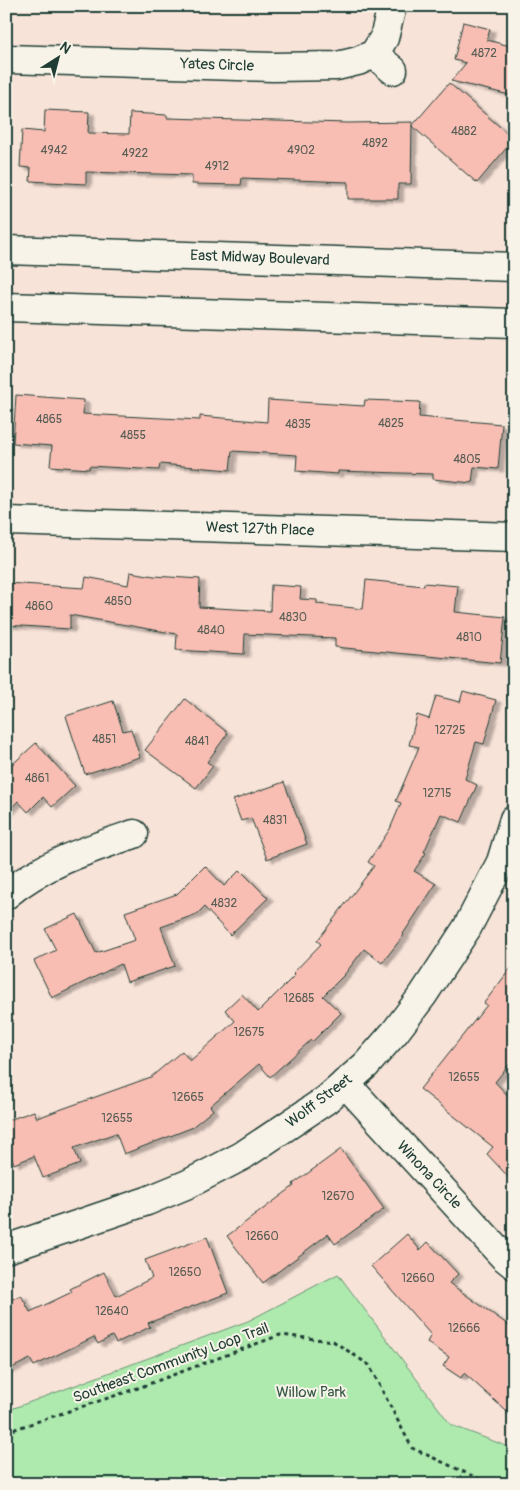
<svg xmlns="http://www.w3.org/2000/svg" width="520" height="1490" font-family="Pangolin,sans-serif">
	<defs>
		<filter id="shadow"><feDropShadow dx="5.5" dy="3" stdDeviation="1" flood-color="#0004"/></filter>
	</defs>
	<rect width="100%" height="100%" fill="#f8e3d8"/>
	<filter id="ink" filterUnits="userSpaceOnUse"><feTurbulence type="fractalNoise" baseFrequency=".02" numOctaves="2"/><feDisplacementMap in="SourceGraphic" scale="10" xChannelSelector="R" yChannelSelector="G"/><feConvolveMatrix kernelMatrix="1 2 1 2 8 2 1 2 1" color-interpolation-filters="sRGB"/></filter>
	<g filter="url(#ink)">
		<path fill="#aee9ae" stroke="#669371" d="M338,1274l113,151 63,24v35h-508v-73l242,-90z"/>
		<g fill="#f9beb3" stroke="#1f3d34" filter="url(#shadow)">
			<path d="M463,22l27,7 -3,11 27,7v49l-63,-15 15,-18 -12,-3z"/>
			<path d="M449,83l65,56 -37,44 -65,-57z"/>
			<path d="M45,110l44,2 -1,21 41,1 1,-21 37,2v3l181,5 64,-1 -1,62h-13v15h-50v-17l-106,-4 -1,7 -49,-1v-9l-106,-3v12l-56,-3 1,-13 -11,-1 2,-37 22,2z"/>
			<path d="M16,395l68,5 -1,14 117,6v-4l67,6 1,-22 96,6 1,-6 55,2 -1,15 83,7 -4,45 -24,-2 -2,16 -39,-4v-5l-95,-3v3l-42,-3 1,-16 -65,-4 -2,19 -70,-6 -1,6 -70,-4v3l-39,-3 2,-20 -39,-3z"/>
			<path d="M130,572l24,4 46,3 -1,28 71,4 1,-26 30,2 -1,12 17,1v4l46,5 3,-29 58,6v-3l34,3 -3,26 50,5 -5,46 -165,-16v-9l-90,-4 -1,20 -68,-4 1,-16 -107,-19v14l-64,-4v-42l78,5 2,-11 42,8z"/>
			<path d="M463,691l33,9 -12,44 -8,-2 -11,37 12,6 -16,37 -20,-8 -17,38 2,1 -12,18 22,13 -33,50 1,1 -22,28 -18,-14 -20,26 -21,21 18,17 -29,29 -1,-2 -41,37 -11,-13 -49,42 3,4 -22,18 -67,26 -8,-21 -42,15 6,16 -37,14 -9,-22 -20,8 -8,-21v-22l28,-10 3,7 114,-41 31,-26 8,10 45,-40 -10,-11 17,-16 16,18 37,-37 -2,-2 28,-29 -4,-3 57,-75 -6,-4 22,-33 11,-26 -5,-2 23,-54 -10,-2 8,-30 12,4 7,-23 24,6z"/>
			<path d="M185,699l43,34 -21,29 6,4 -17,22 -51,-38z"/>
			<path d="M113,701l10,30 8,-2 9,28 -55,17 -19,-58z"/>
			<path d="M36,743l39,43 -23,21 -9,-10 -15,15 -10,-11 -12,13v-44z"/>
			<path d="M284,782l23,62 -40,15 -16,-41 -10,3 -8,-21z"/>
			<path d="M205,866l19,20 16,-16 28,28 -38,37 -26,-28 -7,7 -36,13 14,39 -48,16 -6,-18 -69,34 -18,-37 22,-11 -11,-21 32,-15 19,39 39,-13 -10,-28 52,-18z"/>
			<path d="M514,964v94l-19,24 19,20v81l-27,-29 6,-7 -73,-58 67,-84 -3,-2z"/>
			<path d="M341,1149l43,60 -49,35 -7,-10 -65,49 -36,-47 67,-50 -1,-2z"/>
			<path d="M407,1234l13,16 8,-8 30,32 -9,9 65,46v89l-50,-45 -3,5 -18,-12 6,-9 -22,-15 4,-7 -60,-69z"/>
			<path d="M207,1237l21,56 -80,30 2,4 -34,16 -4,-7 -14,8 -4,-7 -60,29 -4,-7 -24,12v-69l15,-7 9,17 42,-20 -2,-3 34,-17 12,24 36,-18 -7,-18z"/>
		</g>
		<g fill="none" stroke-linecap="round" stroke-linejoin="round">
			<defs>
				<g id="minor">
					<path d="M374,54l19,16"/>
					<path d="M6,59l267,8 64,-1 21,-5 16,-7 10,-16 8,-32"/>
					<path d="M6,521l508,16"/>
					<path d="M6,895c36,-31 84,-46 128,-61"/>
					<path d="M345,1083l159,174 10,8"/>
					<path d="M6,1249l141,-48 41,-17 54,-28 84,-56 40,-35 29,-33 28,-37 44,-67 34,-66 13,-43"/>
				</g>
				<g id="major">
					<path d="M6,250l508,17"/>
					<path d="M6,307l508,16"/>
				</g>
			</defs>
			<use href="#minor" stroke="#1f3d34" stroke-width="31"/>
			<use href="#major" stroke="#1f3d34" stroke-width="31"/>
			<path stroke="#1f3d34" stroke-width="3" stroke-dasharray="4 4" stroke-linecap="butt" d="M6,1432l132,-44 142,-53 53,6 36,24 43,83 78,36"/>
			<use href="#minor" stroke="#f7f3e8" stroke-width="28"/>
			<use href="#major" stroke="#f7f3e8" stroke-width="28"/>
		</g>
	</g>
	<g text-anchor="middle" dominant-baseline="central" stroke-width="4" stroke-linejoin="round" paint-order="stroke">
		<g font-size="12" fill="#565d54">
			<text x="484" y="53">4872</text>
			<text x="464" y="131">4882</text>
			<text x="375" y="143">4892</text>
			<text x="54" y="150">4942</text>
			<text x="301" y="150">4902</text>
			<text x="135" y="153">4922</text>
			<text x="217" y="166">4912</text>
			<text x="49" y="419">4865</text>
			<text x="391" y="423">4825</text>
			<text x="298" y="424">4835</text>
			<text x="133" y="435">4855</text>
			<text x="467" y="459">4805</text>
			<text x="118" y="601">4850</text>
			<text x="39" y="606">4860</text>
			<text x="293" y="617">4830</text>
			<text x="211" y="630">4840</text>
			<text x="469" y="637">4810</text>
			<text x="450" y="730">12725</text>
			<text x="104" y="739">4851</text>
			<text x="197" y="741">4841</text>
			<text x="37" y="778">4861</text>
			<text x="437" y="793">12715</text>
			<text x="275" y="820">4831</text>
			<text x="224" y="903">4832</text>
			<text x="299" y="998">12685</text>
			<text x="249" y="1032">12675</text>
			<text x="464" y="1077">12655</text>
			<text x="188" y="1097">12665</text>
			<text x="117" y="1118">12655</text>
			<text x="338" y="1196">12670</text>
			<text x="262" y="1236">12660</text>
			<text x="185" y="1272">12650</text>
			<text x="418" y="1278">12660</text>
			<text x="112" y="1311">12640</text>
			<text x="464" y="1328">12666</text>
		</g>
		<g font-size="15" fill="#1f3d34" stroke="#f7f3e8">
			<text transform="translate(217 65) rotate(2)">Yates Circle</text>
			<text transform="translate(260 258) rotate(2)">East Midway Boulevard</text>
			<text transform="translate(260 529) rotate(2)">West 127th Place</text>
			<text transform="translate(319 1101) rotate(-37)">Wolff Street</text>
			<text transform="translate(429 1175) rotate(47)">Winona Circle</text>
			<text transform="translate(171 1363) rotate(-20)">Southeast Community Loop Trail</text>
		</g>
		<g font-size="15" fill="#345746" stroke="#f7f3e8">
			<text x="311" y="1392">Willow Park</text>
		</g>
	</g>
	<rect width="520" height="1490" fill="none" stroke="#f7f3e8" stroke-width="25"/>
	<rect x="12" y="12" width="495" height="1465" fill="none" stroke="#1f3d34" stroke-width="2" filter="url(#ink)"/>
	<g transform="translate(58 58) rotate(36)" stroke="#f7f3e8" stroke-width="4" paint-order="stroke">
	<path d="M0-4L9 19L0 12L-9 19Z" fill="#1f3d34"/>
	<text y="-8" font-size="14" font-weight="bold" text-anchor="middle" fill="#1f3d34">N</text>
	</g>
</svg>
